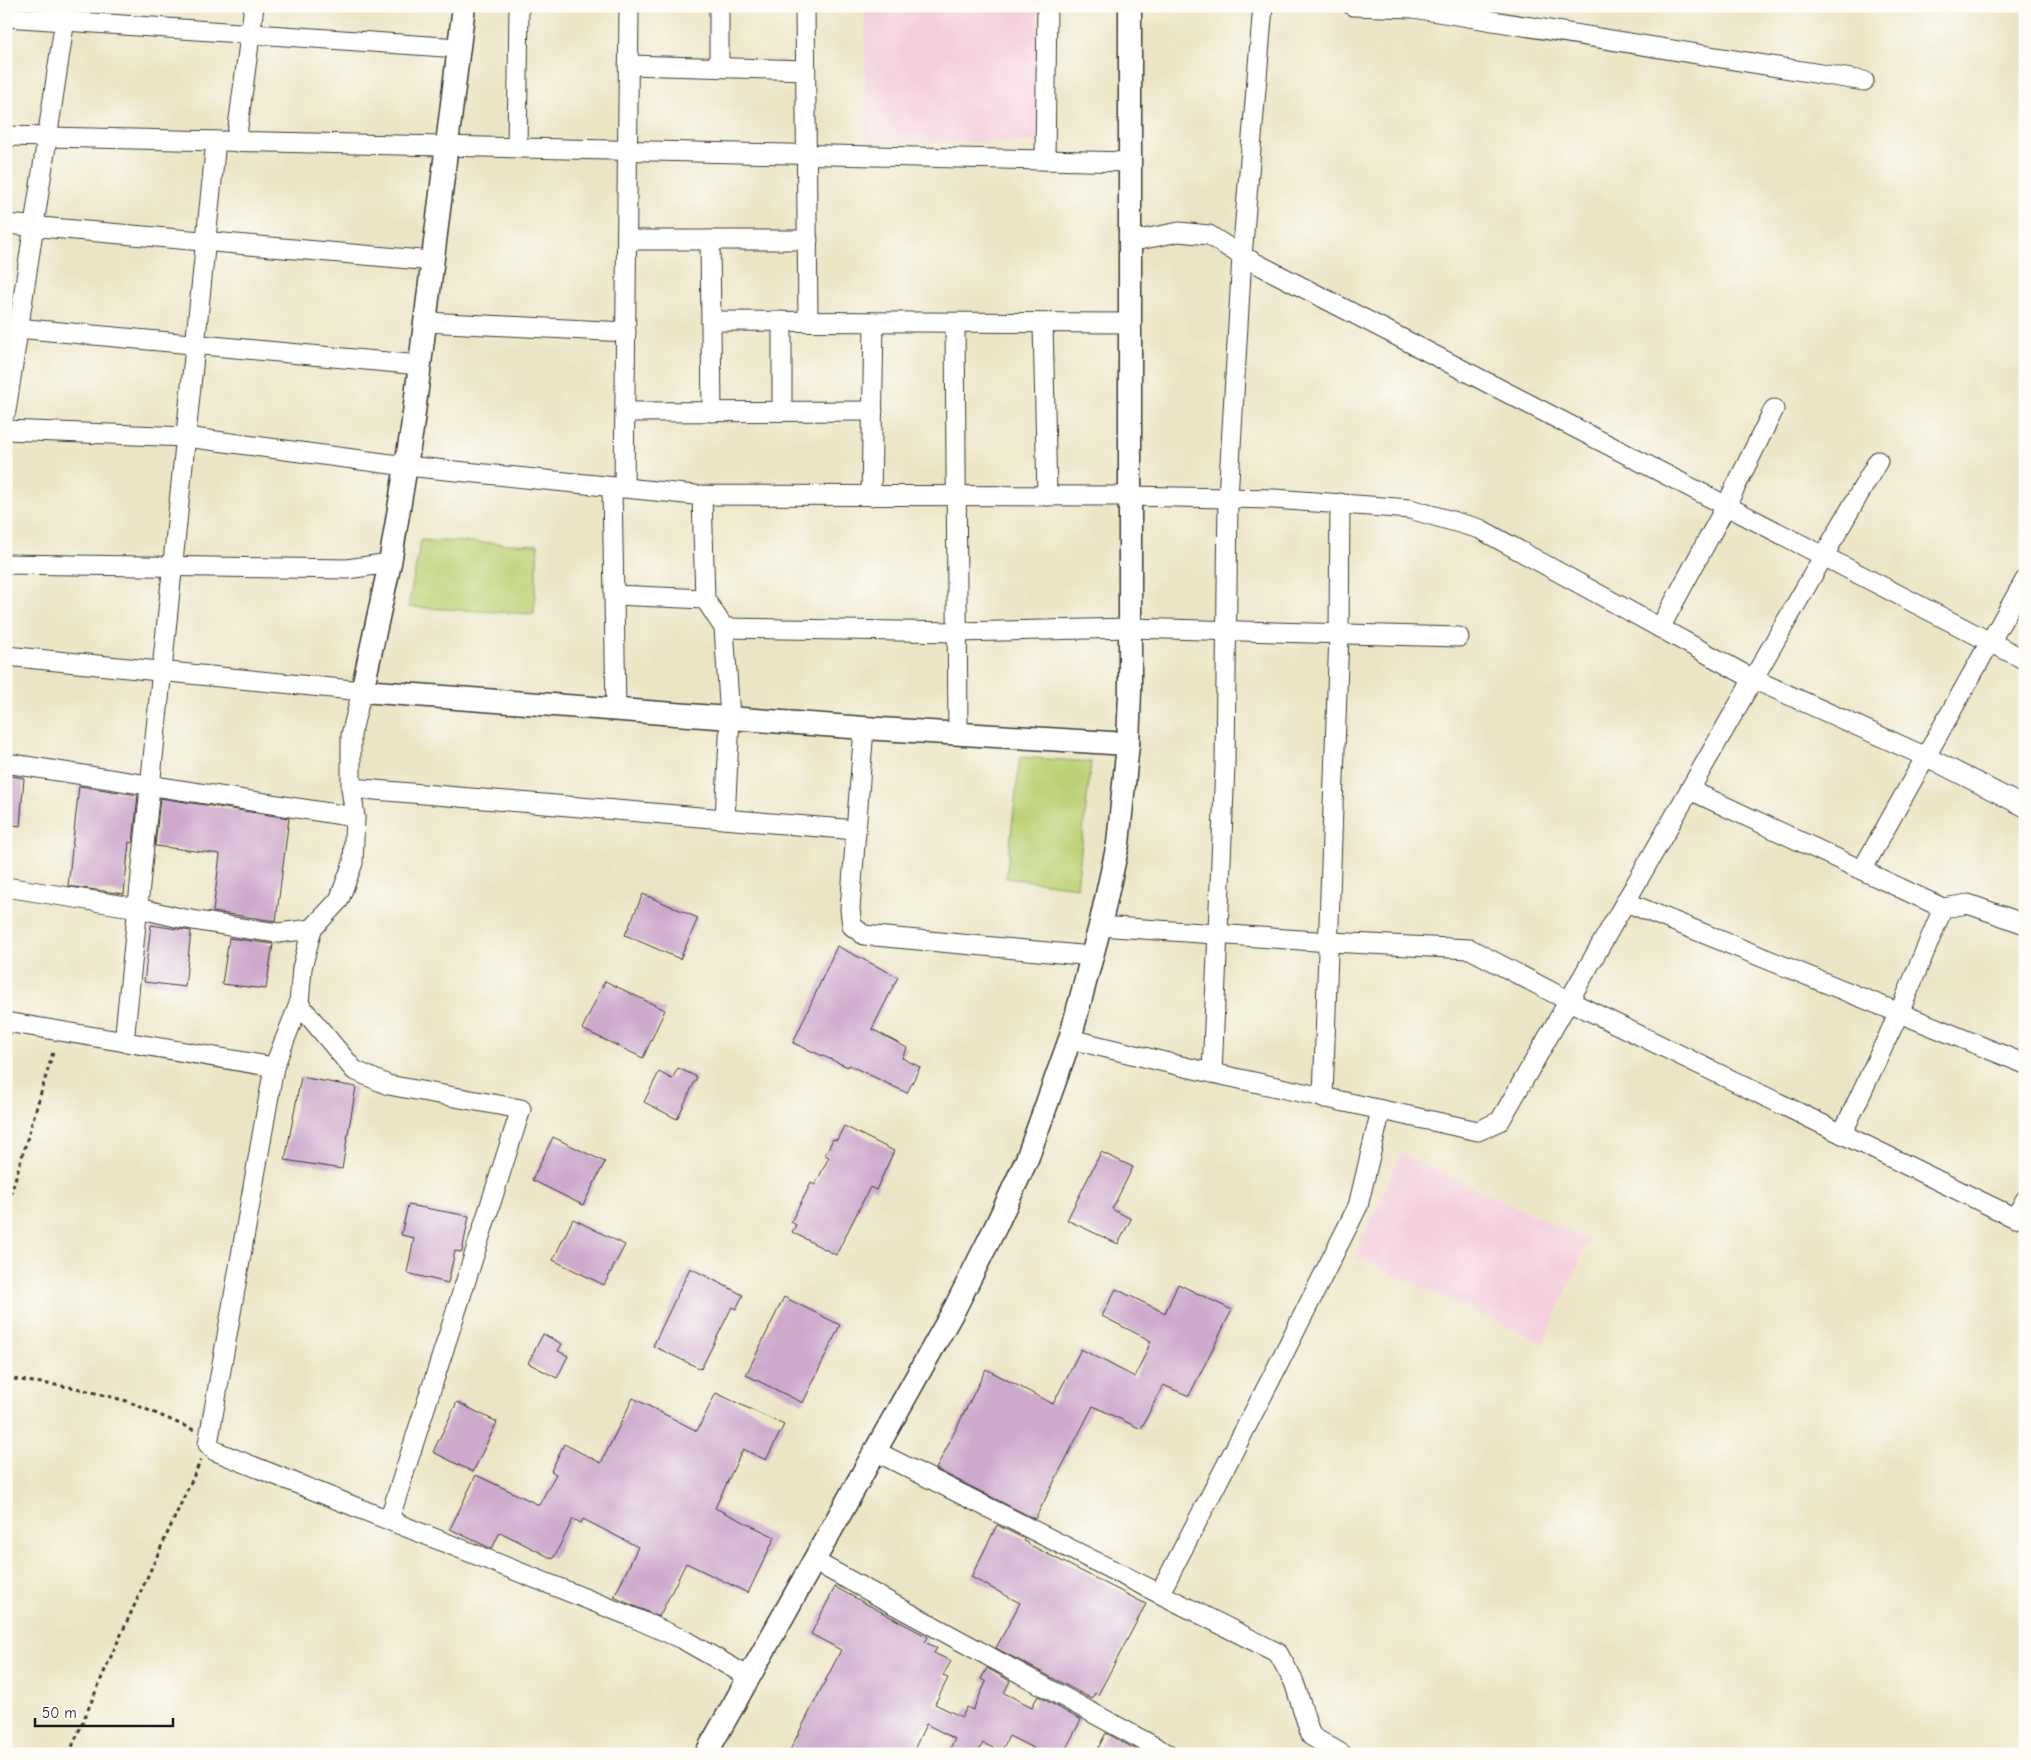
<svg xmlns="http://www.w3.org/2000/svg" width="2031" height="1760" font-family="'Comic Neue',sans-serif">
	<rect width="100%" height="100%" fill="#fdfcf7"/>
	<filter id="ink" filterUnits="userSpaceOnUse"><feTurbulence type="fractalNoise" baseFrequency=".02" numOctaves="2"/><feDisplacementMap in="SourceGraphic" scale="10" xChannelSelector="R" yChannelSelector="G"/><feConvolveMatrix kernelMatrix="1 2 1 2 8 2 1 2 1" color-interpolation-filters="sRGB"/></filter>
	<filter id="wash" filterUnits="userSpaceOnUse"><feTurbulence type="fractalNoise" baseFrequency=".0096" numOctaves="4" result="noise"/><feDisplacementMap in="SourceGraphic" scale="20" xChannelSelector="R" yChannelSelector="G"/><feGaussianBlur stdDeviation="1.12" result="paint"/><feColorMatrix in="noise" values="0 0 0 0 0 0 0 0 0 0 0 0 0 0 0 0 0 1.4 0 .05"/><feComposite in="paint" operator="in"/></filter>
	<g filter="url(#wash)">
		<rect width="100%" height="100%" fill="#ece5c5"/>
		<g fill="#f4cfdd">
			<path d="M865,6h172l1,136h-173z"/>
			<path d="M1401,1154l188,87 -46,102 -189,-87z"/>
		</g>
		<g fill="#bcd175" stroke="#6c7648">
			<path d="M421,540l117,5 -4,69 -126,-7z"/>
			<path d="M1020,757l71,5 -14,125 -71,-9z"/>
		</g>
		<g id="blocks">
			<g fill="#cda9cc">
				<path d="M6,775l18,3 -4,48 -14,-2z"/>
				<path d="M79,786l59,9 -5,48 -4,-1 -5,52 -56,-8z"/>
				<path d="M160,798l129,20 -13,103 -63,-9 7,-58 -65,-8z"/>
				<path d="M643,894l55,24 -18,41 -55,-24z"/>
				<path d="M151,925l40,6 -6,56 -41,-5z"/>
				<path d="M229,938l44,6 -7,45 -44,-5z"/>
				<path d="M837,946l61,31 -26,52 35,19 -5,10 18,9 -13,26 -58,-28 -1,2 -55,-24z"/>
				<path d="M605,981l60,29 -22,48 -61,-29z"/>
				<path d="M678,1068l19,9 -20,42 -33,-17 15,-30 13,7z"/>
				<path d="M301,1077l55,10 -14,82 -57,-9z"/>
				<path d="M844,1126l50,25 -18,39 -6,-3 -34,68 -44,-23 4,-7 -5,-3 20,-39 4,2 14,-28 -4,-2 8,-16 4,1z"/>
				<path d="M553,1137l52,25 -22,43 -51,-25z"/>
				<path d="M1101,1152l32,15 -21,42 19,10 -13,25 -51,-24z"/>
				<path d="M408,1205l61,11 -7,36 -7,-1 -7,32 -41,-10 7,-35 -13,-3z"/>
				<path d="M573,1219l52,26 -21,40 -51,-25z"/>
				<path d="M690,1268l53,27 -7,14 -4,-2 -31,62 -48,-23z"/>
				<path d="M1178,1284l54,26 -43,86 -26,-11 -22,44 -48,-23 -58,113 -99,-50 50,-100 67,35 28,-55 54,28 16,-36 -49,-25 14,-27 49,24z"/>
				<path d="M784,1297l56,28 -37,78 -57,-28z"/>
				<path d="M543,1334l19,10 -4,7 10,5 -11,22 -29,-15z"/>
				<path d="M716,1393l68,32 -18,35 -23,-11 -28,59 60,29 -27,56 -62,-30 -27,54 -45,-20 24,-50 -55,-28 -2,4 -8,-4 -20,40 -53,-27 -8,17 -42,-20 26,-54 63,30 17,-31 -5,-3 13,-27 37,19 32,-65 64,33z"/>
				<path d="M457,1402l40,20 -24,50 -40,-20z"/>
				<path d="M997,1525l28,14 -1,2 5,2 -1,1 118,60 -48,91 -3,-2 -3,6 -96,-51 24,-45 -49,-26z"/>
				<path d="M835,1587l93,50 -3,5 12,6 -3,5 17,8 -8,15 5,2 -13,26 27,13 5,-10 6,3 13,-28 -5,-3 6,-11 23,13 -6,12 28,14 6,-11 43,24 -18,34h-30l2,-5 -26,-13 -8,16 -18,-9 -6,11h-30l8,-15 -29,-15 -14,30h-124l53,-104 -30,-16z"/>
				<path d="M1106,1733l38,21h-49z"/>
			</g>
		</g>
	</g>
	<g filter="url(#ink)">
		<use href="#blocks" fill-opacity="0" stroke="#3b3a35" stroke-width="1"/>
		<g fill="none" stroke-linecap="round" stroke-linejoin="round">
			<defs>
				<g id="minor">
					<path d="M719,6v61"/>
					<path d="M805,6l3,315"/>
					<path d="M1353,6l60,2 451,73"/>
					<path d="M6,17l453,31"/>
					<path d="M628,65l178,5"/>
					<path d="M6,136l1124,26"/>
					<path d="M236,142l18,-136"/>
					<path d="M517,148l2,-142"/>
					<path d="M1045,160l2,-154"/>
					<path d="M6,224l427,37"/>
					<path d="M627,240h181"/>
					<path d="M710,240l2,172"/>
					<path d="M1129,242l50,-10 30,3 33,21 783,404"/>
					<path d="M711,321l418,2"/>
					<path d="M782,321v90"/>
					<path d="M425,322l201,10"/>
					<path d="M955,323l3,411"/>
					<path d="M1043,324l4,172"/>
					<path d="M6,327l414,38"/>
					<path d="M6,411l61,-405"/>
					<path d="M625,412l248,-1"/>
					<path d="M6,430l180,7 220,29 289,29 434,1 145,3 136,10 70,20 273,150 180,81 92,47"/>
					<path d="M612,487l4,222"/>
					<path d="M624,488l5,-482"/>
					<path d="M702,495l3,104 19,29 6,90 -5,101"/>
					<path d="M871,496l3,-174"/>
					<path d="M6,564l341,5 43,-6"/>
					<path d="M614,595l91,4"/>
					<path d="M724,628l233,4 173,-4 329,9"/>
					<path d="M1660,628l66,-122 48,-97"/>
					<path d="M6,656l356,35 -11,44v53l505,42"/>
					<path d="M864,728l-14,181 2,17 12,9 228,21"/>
					<path d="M6,763l349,54 -4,-29"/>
					<path d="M1690,790l253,118"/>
					<path d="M355,817l-2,46 -14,37 -27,29 -10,39 -3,36 -25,63 -66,377 7,7 417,166 52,23 65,37"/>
					<path d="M1862,870l163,-290"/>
					<path d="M6,887l132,21 42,10 61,10 37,5 34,-4"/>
					<path d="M1626,902l399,162"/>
					<path d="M1100,926l230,16 140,7 99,52 446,217 10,-18"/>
					<path d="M299,1004l55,66 34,15 133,24 -132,411"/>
					<path d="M6,1022l268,45"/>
					<path d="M1070,1039l115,28 293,64 22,-10 378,-660"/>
					<path d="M124,1042l92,-901"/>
					<path d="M1212,1073l13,-307 3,-268 14,-242 21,-250"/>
					<path d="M1323,1098l16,-465 1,-130"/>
					<path d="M1842,1134l57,-121 44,-105 25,-4 57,20"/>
					<path d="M875,1451l403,202 16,29 17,54 31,18"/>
					<path d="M814,1561l354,193"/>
					<path d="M1160,1593l113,-218 85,-169 23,-96"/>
				</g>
				<g id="tertiary">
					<path d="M464,6l-52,423 -22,134 -28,128 502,37 264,16"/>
					<path d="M706,1754l249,-446 41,-82 31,-67 43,-120 30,-113 18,-82 10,-100 2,-53v-685"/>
				</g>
			</defs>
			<use href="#minor" stroke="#3b3a35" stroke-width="21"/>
			<use href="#tertiary" stroke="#3b3a35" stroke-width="25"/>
			<g stroke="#3b3a35" stroke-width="3" stroke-dasharray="4 4" stroke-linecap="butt">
				<path d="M6,1210l48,-161"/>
				<path d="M6,1378l70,10 51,13 67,29"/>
				<path d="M69,1754l39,-91 93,-203"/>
			</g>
			<use href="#minor" stroke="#fff" stroke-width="19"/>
			<use href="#tertiary" stroke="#fff" stroke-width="22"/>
		</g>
	</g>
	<rect width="2031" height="1760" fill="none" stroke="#fdfcf7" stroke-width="25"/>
	<path d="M35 1718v8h138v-8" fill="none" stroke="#1c1c1c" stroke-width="2.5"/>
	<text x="42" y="1718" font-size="15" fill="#1c1c1c" stroke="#fdfcf7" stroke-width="4" paint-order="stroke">50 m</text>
</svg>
